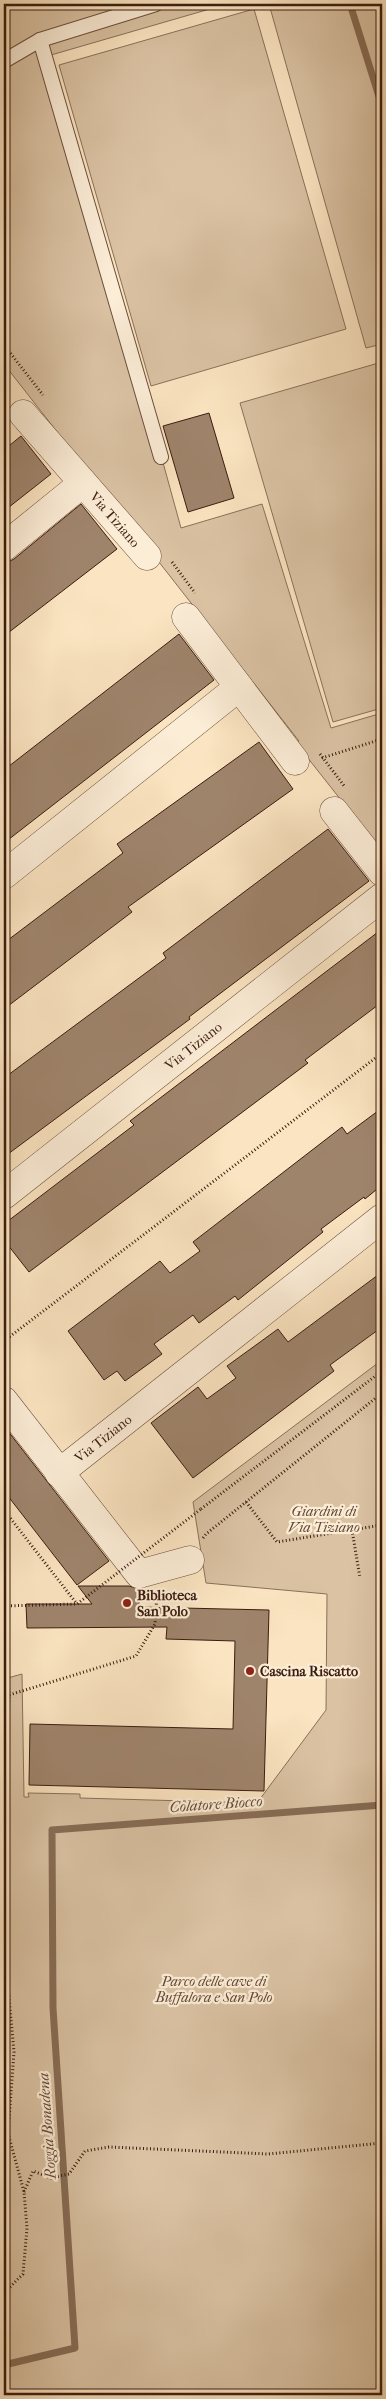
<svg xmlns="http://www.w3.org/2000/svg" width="386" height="2399" font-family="'IM FELL French Canon',serif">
	<rect width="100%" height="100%" fill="#fbe4c1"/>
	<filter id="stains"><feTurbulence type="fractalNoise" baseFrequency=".004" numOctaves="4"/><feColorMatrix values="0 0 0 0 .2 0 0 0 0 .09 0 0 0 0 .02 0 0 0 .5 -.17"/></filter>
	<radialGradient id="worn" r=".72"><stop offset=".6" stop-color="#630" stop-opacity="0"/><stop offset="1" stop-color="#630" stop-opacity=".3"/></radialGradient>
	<g fill="#dac2a3" stroke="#8a7059">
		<path d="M4,4h223l-176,51 130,473 81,-24 69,224 51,-15v139l-86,-109 3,-2 -295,-377z"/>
		<path d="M269,4h113v340l-16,4z"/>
		<path d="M254,9l92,320 -195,57 -92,-321z"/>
		<path d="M382,362v346l-49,14 -93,-319z"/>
		<path d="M382,1360v1035h-378v-716l18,-5 2,123h5l-1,-4 52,1v4l177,5 69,-93 1,-116 -121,-11 -13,-81z"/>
	</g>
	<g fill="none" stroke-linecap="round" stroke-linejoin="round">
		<g stroke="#876c55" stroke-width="7">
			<path d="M350,4l32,102"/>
			<path d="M4,2365l71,-17 -22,-340 -1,-178 330,-25"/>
		</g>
	</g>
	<g fill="#9f846c" stroke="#3b1d0f">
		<path d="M209,413l25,85 -46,14 -25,-86z"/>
		<path d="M21,436l30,38 -47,37v-61z"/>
		<path d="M81,504l36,45 -113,87v-72l10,-5z"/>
		<path d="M179,634l35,46 -210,163v-73z"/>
		<path d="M259,742l34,47 -165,118 4,5 -128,97v-66l119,-90 -6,-9z"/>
		<path d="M328,829l41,52 -180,136 1,2 -186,138v-79l162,-120 -3,-5z"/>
		<path d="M382,929v73l-77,58 3,3 -279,209 -25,-32v-16l130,-99 -4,-4z"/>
		<path d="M382,1108v77l-17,14 -1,-2 -43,32 2,3 -85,68 -3,-4 -36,27 -6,-8 -39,29 8,10 -37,27 -8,-10 -13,9 -36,-49 92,-70 10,12 30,-22 -7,-9 149,-115 5,7z"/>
		<path d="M382,1272v55l-52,38 4,6 -141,107 -42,-55 47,-36 9,12 29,-21 -9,-12 51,-37 10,13z"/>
		<path d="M4,1426l105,135 -32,24 -73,-94z"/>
		<path d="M78,1586h51l10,3v18l130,3 -5,181 -235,-6 1,-61 203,5 2,-88 -69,-2 1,-12 -140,1 -1,-24h66z"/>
	</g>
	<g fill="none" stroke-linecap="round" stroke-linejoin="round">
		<defs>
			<g id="service">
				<path d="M40,40l121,417"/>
				<path d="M4,61l36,-21 116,-36"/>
			</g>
			<g id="minor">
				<path id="s1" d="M23,414l124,142"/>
				<path d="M4,547l79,-64"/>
				<path d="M186,617l109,144"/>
				<path d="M334,811l48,61"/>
				<path d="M4,875l235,-188"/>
				<path id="s2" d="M4,1195l378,-298"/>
				<path d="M4,1401l135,173 51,-14"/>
				<path id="s3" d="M59,1473l323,-255"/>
			</g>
		</defs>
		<use href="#service" stroke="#6b4f3c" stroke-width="16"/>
		<use href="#minor" stroke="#6b4f3c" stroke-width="29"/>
		<g stroke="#3b1d0f" stroke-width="3" stroke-dasharray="1 2.5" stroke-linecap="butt">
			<path d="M4,345l39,50"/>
			<path d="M172,562l23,31"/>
			<path d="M320,754l25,33"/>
			<path d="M322,758l60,-19"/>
			<path d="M4,1341l378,-288"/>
			<path d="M246,1502l31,40 105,-17"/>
			<path d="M201,1509l181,-138"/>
			<path d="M4,1510l73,94"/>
			<path d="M352,1530l8,48"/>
			<path d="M203,1538l3,-4 176,-141"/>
			<path d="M4,1615l5,80 -5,2"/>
			<path d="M4,1817l5,-122 127,-39 19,-32 2,-30"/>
			<path d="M4,1891l3,85 7,76 -6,81"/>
			<path d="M4,2127l4,6 16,59 3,36 -4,46 -19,19"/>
			<path d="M24,2192l9,-21 18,7 18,-4 16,-23 24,-4 159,7 114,-11"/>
		</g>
		<use href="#service" stroke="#fcedd7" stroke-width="14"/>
		<use href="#minor" stroke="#fcedd7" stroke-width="28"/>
		<path stroke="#3b1d0f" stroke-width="3" stroke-dasharray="1 2.5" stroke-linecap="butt" d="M4,1606l73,-2 124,-95"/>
	</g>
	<g fill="#8f2418" stroke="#fcedd7" stroke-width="2">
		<circle cx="127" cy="1603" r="5"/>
		<circle cx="250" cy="1671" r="5"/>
	</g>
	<g text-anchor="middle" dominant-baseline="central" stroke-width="4.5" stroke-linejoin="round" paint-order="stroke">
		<g font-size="14" fill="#3b1d0f" stroke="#fcedd7">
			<text stroke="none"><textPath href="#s1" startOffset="140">Via Tiziano</textPath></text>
			<text stroke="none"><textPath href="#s2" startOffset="241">Via Tiziano</textPath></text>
			<text stroke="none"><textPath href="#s3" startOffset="56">Via Tiziano</textPath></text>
		</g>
		<g font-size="14" font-style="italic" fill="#634634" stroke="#fcedd7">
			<text x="324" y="1511">Giardini di<tspan x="324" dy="16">Via Tiziano</tspan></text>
			<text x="214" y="1981">Parco delle cave di<tspan x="214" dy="16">Buffalora e San Polo</tspan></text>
		</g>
		<g font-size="14" font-weight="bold" fill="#3b1d0f" stroke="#fcedd7" text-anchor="start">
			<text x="137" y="1595">Biblioteca<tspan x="137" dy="16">San Polo</tspan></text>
			<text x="260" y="1671">Cascina Riscatto</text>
		</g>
		<g font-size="15" font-style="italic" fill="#674b38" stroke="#fcedd7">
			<text transform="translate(216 1804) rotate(-4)">Colatore Biocco</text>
			<text transform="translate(47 2126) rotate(-94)">Roggia Bonadena</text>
		</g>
	</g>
	<rect width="386" height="2399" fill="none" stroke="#fbe4c1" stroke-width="20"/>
	<rect x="5" y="5" width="376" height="2389" fill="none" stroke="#3b1d0f" stroke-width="2.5"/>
	<rect x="10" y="10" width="366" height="2379" fill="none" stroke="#3b1d0f"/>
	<rect width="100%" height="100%" filter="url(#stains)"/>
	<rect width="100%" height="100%" fill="url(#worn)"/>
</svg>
